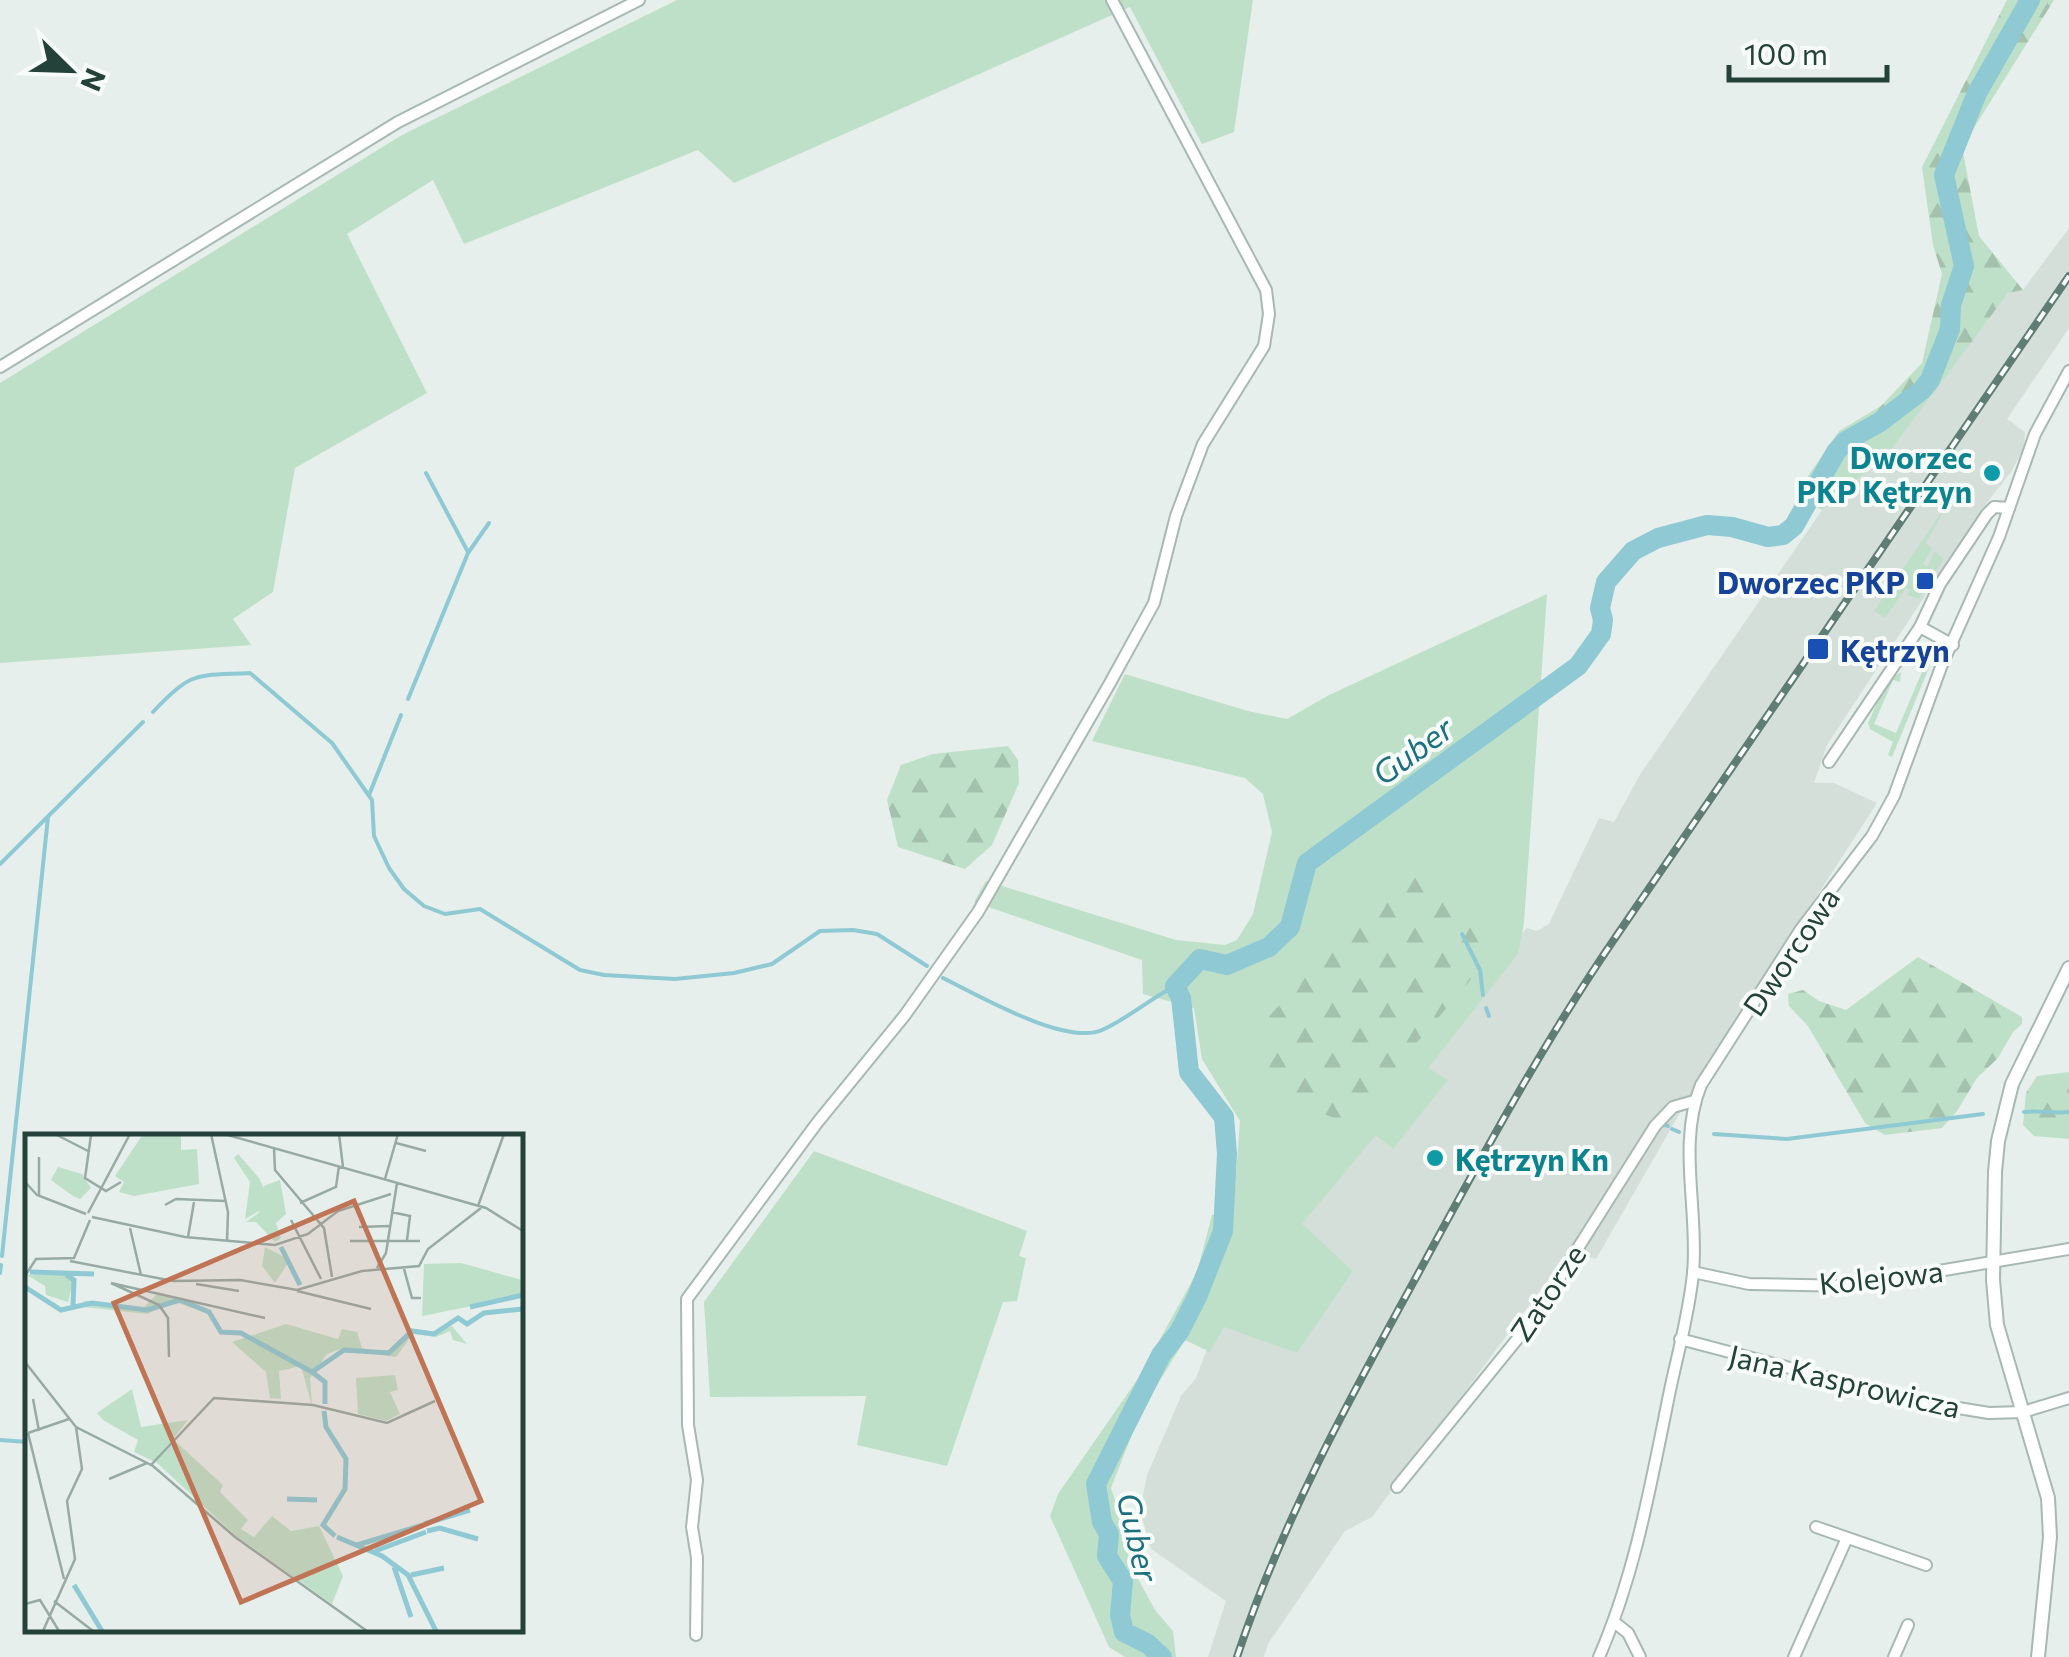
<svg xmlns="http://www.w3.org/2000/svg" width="2069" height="1657" font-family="Commissioner,sans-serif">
	<defs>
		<pattern id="forest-firs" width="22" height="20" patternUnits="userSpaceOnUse" patternTransform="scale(2.5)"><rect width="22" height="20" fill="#bfe0c8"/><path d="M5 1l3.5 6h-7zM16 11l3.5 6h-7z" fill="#a4c1ad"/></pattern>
	</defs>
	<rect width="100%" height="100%" fill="#e6efeb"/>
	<path fill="#d4dfda" d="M2069,228v100l-62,91 18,13 -1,16 -13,24 -29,37 -155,236 -13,38h20l43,20 -169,261 -112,195 -28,-6 -196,264 -27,14 -77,113 -4,13h-56l18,-56 -75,-52 -11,-38 7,-36 34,-79 15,-18 50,-132 123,-142 158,-176 10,3 12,-7 50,-106 15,4 27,-49 181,-263 69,-60 101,-137 17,-21 14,-2z"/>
	<g fill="#bfe0c8">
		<path d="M677,0h576l-19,132 -32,12 -72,-137 -396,176 -36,-33 -234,94 -31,-64 -86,54 80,159 -132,75 -22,124 -40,27 18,26 -251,18v-280l402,-248z"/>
		<path d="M1948,503l-22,40 6,6 -9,15 5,3 6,-16 10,8 -13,19 -6,-2 -5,7 5,5 -6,11 -12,-4 3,-5 -4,-2 -21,30 -11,-7z"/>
		<path d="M1547,594l-23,329 -6,31 -90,114 20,12 -55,69 -17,-14 -74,89 51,47 -56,82 -73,-26 -14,25 -25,-12 -43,69 -31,79 13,39 6,37 25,46 18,21 3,26h-51l-16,-10 -59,-131 8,-22 81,-117 58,-105 15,-57h21l7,-94 -38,-62 -8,-51 -51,-14 -1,-34 -168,-58 12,-21 190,59 49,5 12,-5 16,-26 19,-82 -9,-38 -18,-16 -153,-37 33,-67 123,37 39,8 42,-24z"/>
		<path d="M1928,644l7,3 -4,16 -39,94 -4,-2 5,-13 -23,-13 -2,-6c9,-18 16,-41 33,-51l-1,10 -7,-2 -19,44 22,9 26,-61 -10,-7z"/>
		<path d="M814,1151l213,80 -8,25 7,2 -9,43 -14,1 -56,164 -90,-21 9,-49 -156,1 -6,-95z"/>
	</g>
	<g fill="url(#forest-firs)">
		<path d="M2007,0h47l-92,147 17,89 44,54 -15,3 -117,157 -69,60 -27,-15 44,-64 42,-25 41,-43 20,-89 -9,-29 -11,-78z"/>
		<path d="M1008,746l10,14 1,23 -27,62 -27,24 -67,-22 -11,-47 14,-35 32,-11z"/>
		<path d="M1419,856l78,93 -149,174 -43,-16 -34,-32 -11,-49z"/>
		<path d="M1918,957l104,60v7l-9,8 -15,26 -21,20 -20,33 -15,17 -57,7 -20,-12 -57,-97 -19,-20 -1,-12 15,-4 16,11 27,9z"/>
		<path d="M2069,1072v67l-35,-3 -11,-11 3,-32 11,-17z"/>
	</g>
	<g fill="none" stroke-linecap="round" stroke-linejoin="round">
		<g stroke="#8ec9d4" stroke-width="4">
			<path d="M426,473l42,79"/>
			<path d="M408,699l60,-146 21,-30"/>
			<path d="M153,712c39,-42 43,-36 97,-39l82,70 40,57 2,36 15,32 15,21 20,17 21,8 35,-5 100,61 24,5 71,4 59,-6 38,-9 48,-33 33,-1 24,4 50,32"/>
			<path d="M369,795l32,-80"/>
			<path d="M0,864l143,-142"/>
			<path d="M1462,934l18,36 3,25"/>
			<path d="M943,978c35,17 122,68 159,52 25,-11 48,-31 73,-44"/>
			<path d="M1486,1008l3,8"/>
			<path d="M2024,1112c17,-2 29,2 45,0"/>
			<path d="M1665,1125l3,1"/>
			<path d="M1672,1129l7,3"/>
			<path d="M1714,1134l73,5 196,-25"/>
			<path d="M2,1256l46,-439"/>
			<path d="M0,1273l1,-8"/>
			<path d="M0,1440l28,2"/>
		</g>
		<path stroke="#8ec9d4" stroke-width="20" d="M1162,1657l-14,-13 -24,-12 -4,-17 3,-34 -16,-25 2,-22 -7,-12 -6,-38 65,-129 18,-23 18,-35 26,-66 4,-77 -3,-37 -35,-45 -8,-74 -6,-12 25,-27 27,6 42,-18 21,-20 17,-64 271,-197 23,-32 2,-14 -3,-12 6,-26 27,-31 25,-13 49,-13 25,2 36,10 15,-2 11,-9 42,-74 10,-11 34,-19 42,-32 8,-10 20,-51 1,-24 13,-39 -20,-91 33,-82 53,-93"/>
		<defs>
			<g id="minor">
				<path d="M0,367l398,-245 241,-122"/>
				<path d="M1920,627l33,18"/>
				<path d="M1829,762l91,-135 20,-43 47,-70 7,-7 15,1"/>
				<path d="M1693,1272l56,12 101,2 219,-37"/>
				<path d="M1680,1339l235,62 74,12 34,-1 46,-14"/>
				<path d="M1397,1487l135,-166 123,-195 18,-19 21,-6"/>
				<path d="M1816,1527l110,38"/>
				<path d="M1614,1622l14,11 12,24"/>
				<path d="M696,1635l1,-77 -5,-31 5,-47 -9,-55 -1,-126 130,-176 88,-108 73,-103 132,-229 44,-80 22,-87 27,-72 61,-98 5,-32 -3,-24 -154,-290"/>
				<path d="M1599,1657c36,-83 51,-169 69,-257 8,-41 21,-84 25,-127 6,-62 -16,-129 8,-188l100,-156 71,-93 22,-40 47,-129 58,-130 36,-103 34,-63"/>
				<path d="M1794,1657l53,-119"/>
				<path d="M1894,1657l14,-32"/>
			</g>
			<path id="tertiary" d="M2038,1657l12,-120 -2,-39 -51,-173 -4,-45 2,-108 3,-31 14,-57 57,-116"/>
		</defs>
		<use href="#minor" stroke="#a8b8b2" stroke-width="14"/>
		<use href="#tertiary" stroke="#a8b8b2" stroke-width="16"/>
		<use href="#minor" stroke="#fff" stroke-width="10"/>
		<use href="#tertiary" stroke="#fff" stroke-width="12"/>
		<defs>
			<path id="rail" d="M1237,1657c45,-136 113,-259 182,-385 62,-114 123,-227 196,-334l454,-662"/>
		</defs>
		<use href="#rail" stroke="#5f7d75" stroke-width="8"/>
		<use href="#rail" stroke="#f7fbf9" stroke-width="4" stroke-dasharray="11" stroke-linecap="butt"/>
	</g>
	<g fill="#0f9aa8" stroke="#f7fbf9" stroke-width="4">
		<circle cx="1992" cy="473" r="10"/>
		<circle cx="1435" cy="1158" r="10"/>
	</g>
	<g fill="#1a4fb4" stroke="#f7fbf9" stroke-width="4">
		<rect x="1915" y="571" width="20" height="20" rx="5"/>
		<rect x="1806" y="637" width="24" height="24" rx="5"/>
	</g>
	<g text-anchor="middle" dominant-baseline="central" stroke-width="8" stroke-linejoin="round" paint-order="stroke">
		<g font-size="30" font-weight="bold" fill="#0d838f" stroke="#f7fbf9" text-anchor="end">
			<text x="1972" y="456">Dworzec<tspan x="1972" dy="34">PKP Kętrzyn</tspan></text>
			<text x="1455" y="1158" text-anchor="start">Kętrzyn Kn</text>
		</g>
		<g font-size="30" font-weight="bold" fill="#164399" stroke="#f7fbf9" text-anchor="end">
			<text x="1905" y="581">Dworzec PKP</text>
			<text x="1840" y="649" text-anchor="start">Kętrzyn</text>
		</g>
		<g font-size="30" fill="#24423a" stroke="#f7fbf9">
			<text transform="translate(1790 951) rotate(-56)">Dworcowa</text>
			<text transform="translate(1881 1276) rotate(-6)">Kolejowa</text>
			<text transform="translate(1547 1292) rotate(-56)">Zatorze</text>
			<text transform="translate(1845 1380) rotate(13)">Jana Kasprowicza</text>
		</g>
		<g font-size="32" font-style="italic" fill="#1c6f80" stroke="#f7fbf9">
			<text transform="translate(1412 750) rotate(-36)">Guber</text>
			<text transform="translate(1139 1537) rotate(77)">Guber</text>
		</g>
	</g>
	<g transform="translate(25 1134)">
		<rect width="498" height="498" fill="#e6efeb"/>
		<path d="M399,130l37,-1 61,17v16l-100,20zM261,190l52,15 4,-10 15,3 5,16 13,3 13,-1 23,-21 26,3 15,-6 15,18 -14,-4 -3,-9 -14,6 -23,-3 -17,23 -55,-8 -14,5 -17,24 2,28 -11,-40 -22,5 2,28 -11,-1 -4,-26 -34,-30zM370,241l3,15 -8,2 10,22 -14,7 -28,-7 -2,-36zM107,255l9,38 47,-7 -15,19 50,46 -3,7 28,28 -7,9 13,8 18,-21 19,15 28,-5 24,50 -11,28 -96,-68 -79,-73 -23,-11 4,-12 -35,-20 -6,-7z" fill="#bfe0c8"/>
		<path d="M33,33l24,7 9,14 -11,11 -7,-3 -22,-16zM255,46l6,34 -10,9 5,15 -6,4 -19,-20h-10l15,-11 3,-25zM240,113l25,13 -15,23 -13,-17zM2,141h48l-7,27 -22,-7 -1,-9zM134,158l44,20 -27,-10 -29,12 -63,-7v-6h10l48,8zM262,193l34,11 -2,14 -7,5 -34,-13z" fill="#bfe0c8"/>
		<path d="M213,20l21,24 14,30v24l-14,-21 -14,8 5,-37 -16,-24z" fill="#bfe0c8"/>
		<path d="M118,0h38v16l16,-1 2,35 -65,12 -15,-4 5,-10 -9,-6z" fill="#bfe0c8"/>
		<path fill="none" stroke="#8ec9d4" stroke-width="5" d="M256,113l19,38M5,138l64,2M41,141l8,5 -1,25M0,153l36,23 31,-7 55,7 33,-10 29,12 12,20 20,1 71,39 32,-22 45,3 23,-22 22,3 24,-16 9,6 17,-11 39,-4M445,173l53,-12M287,238l13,10v22M299,277l2,16 20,32 -1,30 -22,36 12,11M262,365l30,1M399,390l46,-14M402,397l13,-3 38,11M312,403l45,19 26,19 28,56M332,411l66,-20M350,417l51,-19M369,433l17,50M386,441l33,-7M49,451l28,46"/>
		<path fill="none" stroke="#98aaa4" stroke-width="2.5" d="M30,0l35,18M186,0l17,78 -1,29M199,0l262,74 37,23M314,0l4,33M66,1l-6,43 21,13 15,-9M371,9l30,8M249,14l1,22 49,58 8,49M360,45l13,-45M0,48l12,13 49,19M14,61v-38M275,69l36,-16 3,-21M140,71l11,-6 50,2M453,72l26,-72M366,78l19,4 -3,24M63,79l42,-79M67,83l93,20 90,8 33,-11 30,-23 53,-17M266,86l30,59M334,93l30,-1M105,94l11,47M163,103l6,-35M325,107h70M45,127l103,20 67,-1 57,10 65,-19 57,-5 9,-17 53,-41M352,134l9,-15 11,-70M379,135l8,29h9M0,142l11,-17 38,-1 16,-38M86,149l154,35M86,149l48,22 9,13 1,39M171,150l43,7M272,157l74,18M0,228l51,65 77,39 82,71 132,94M8,265l6,32M3,299l36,146M3,299l41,-14M126,331l63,-67 99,7 74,18 48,-22M84,345l38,-16M29,467l39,30M0,470l15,-4 19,31M18,497l32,-72 -8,-58 15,-32 -6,-42"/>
		<path fill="#c07456" fill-opacity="0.15" stroke="#c07456" stroke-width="5" d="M329,67l127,300 -240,101 -127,-299z"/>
		<rect width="498" height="498" fill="none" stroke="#24423a" stroke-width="5"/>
	</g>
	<g transform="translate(70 70) rotate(113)" stroke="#f7fbf9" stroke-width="8" paint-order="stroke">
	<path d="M0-8L18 38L0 25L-18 38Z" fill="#24423a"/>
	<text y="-15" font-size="28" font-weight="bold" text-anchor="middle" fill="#24423a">N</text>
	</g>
	<path d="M1729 65v15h158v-15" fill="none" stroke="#24423a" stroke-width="5"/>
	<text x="1744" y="65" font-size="30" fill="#24423a" stroke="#f7fbf9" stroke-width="8" paint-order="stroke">100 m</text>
</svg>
